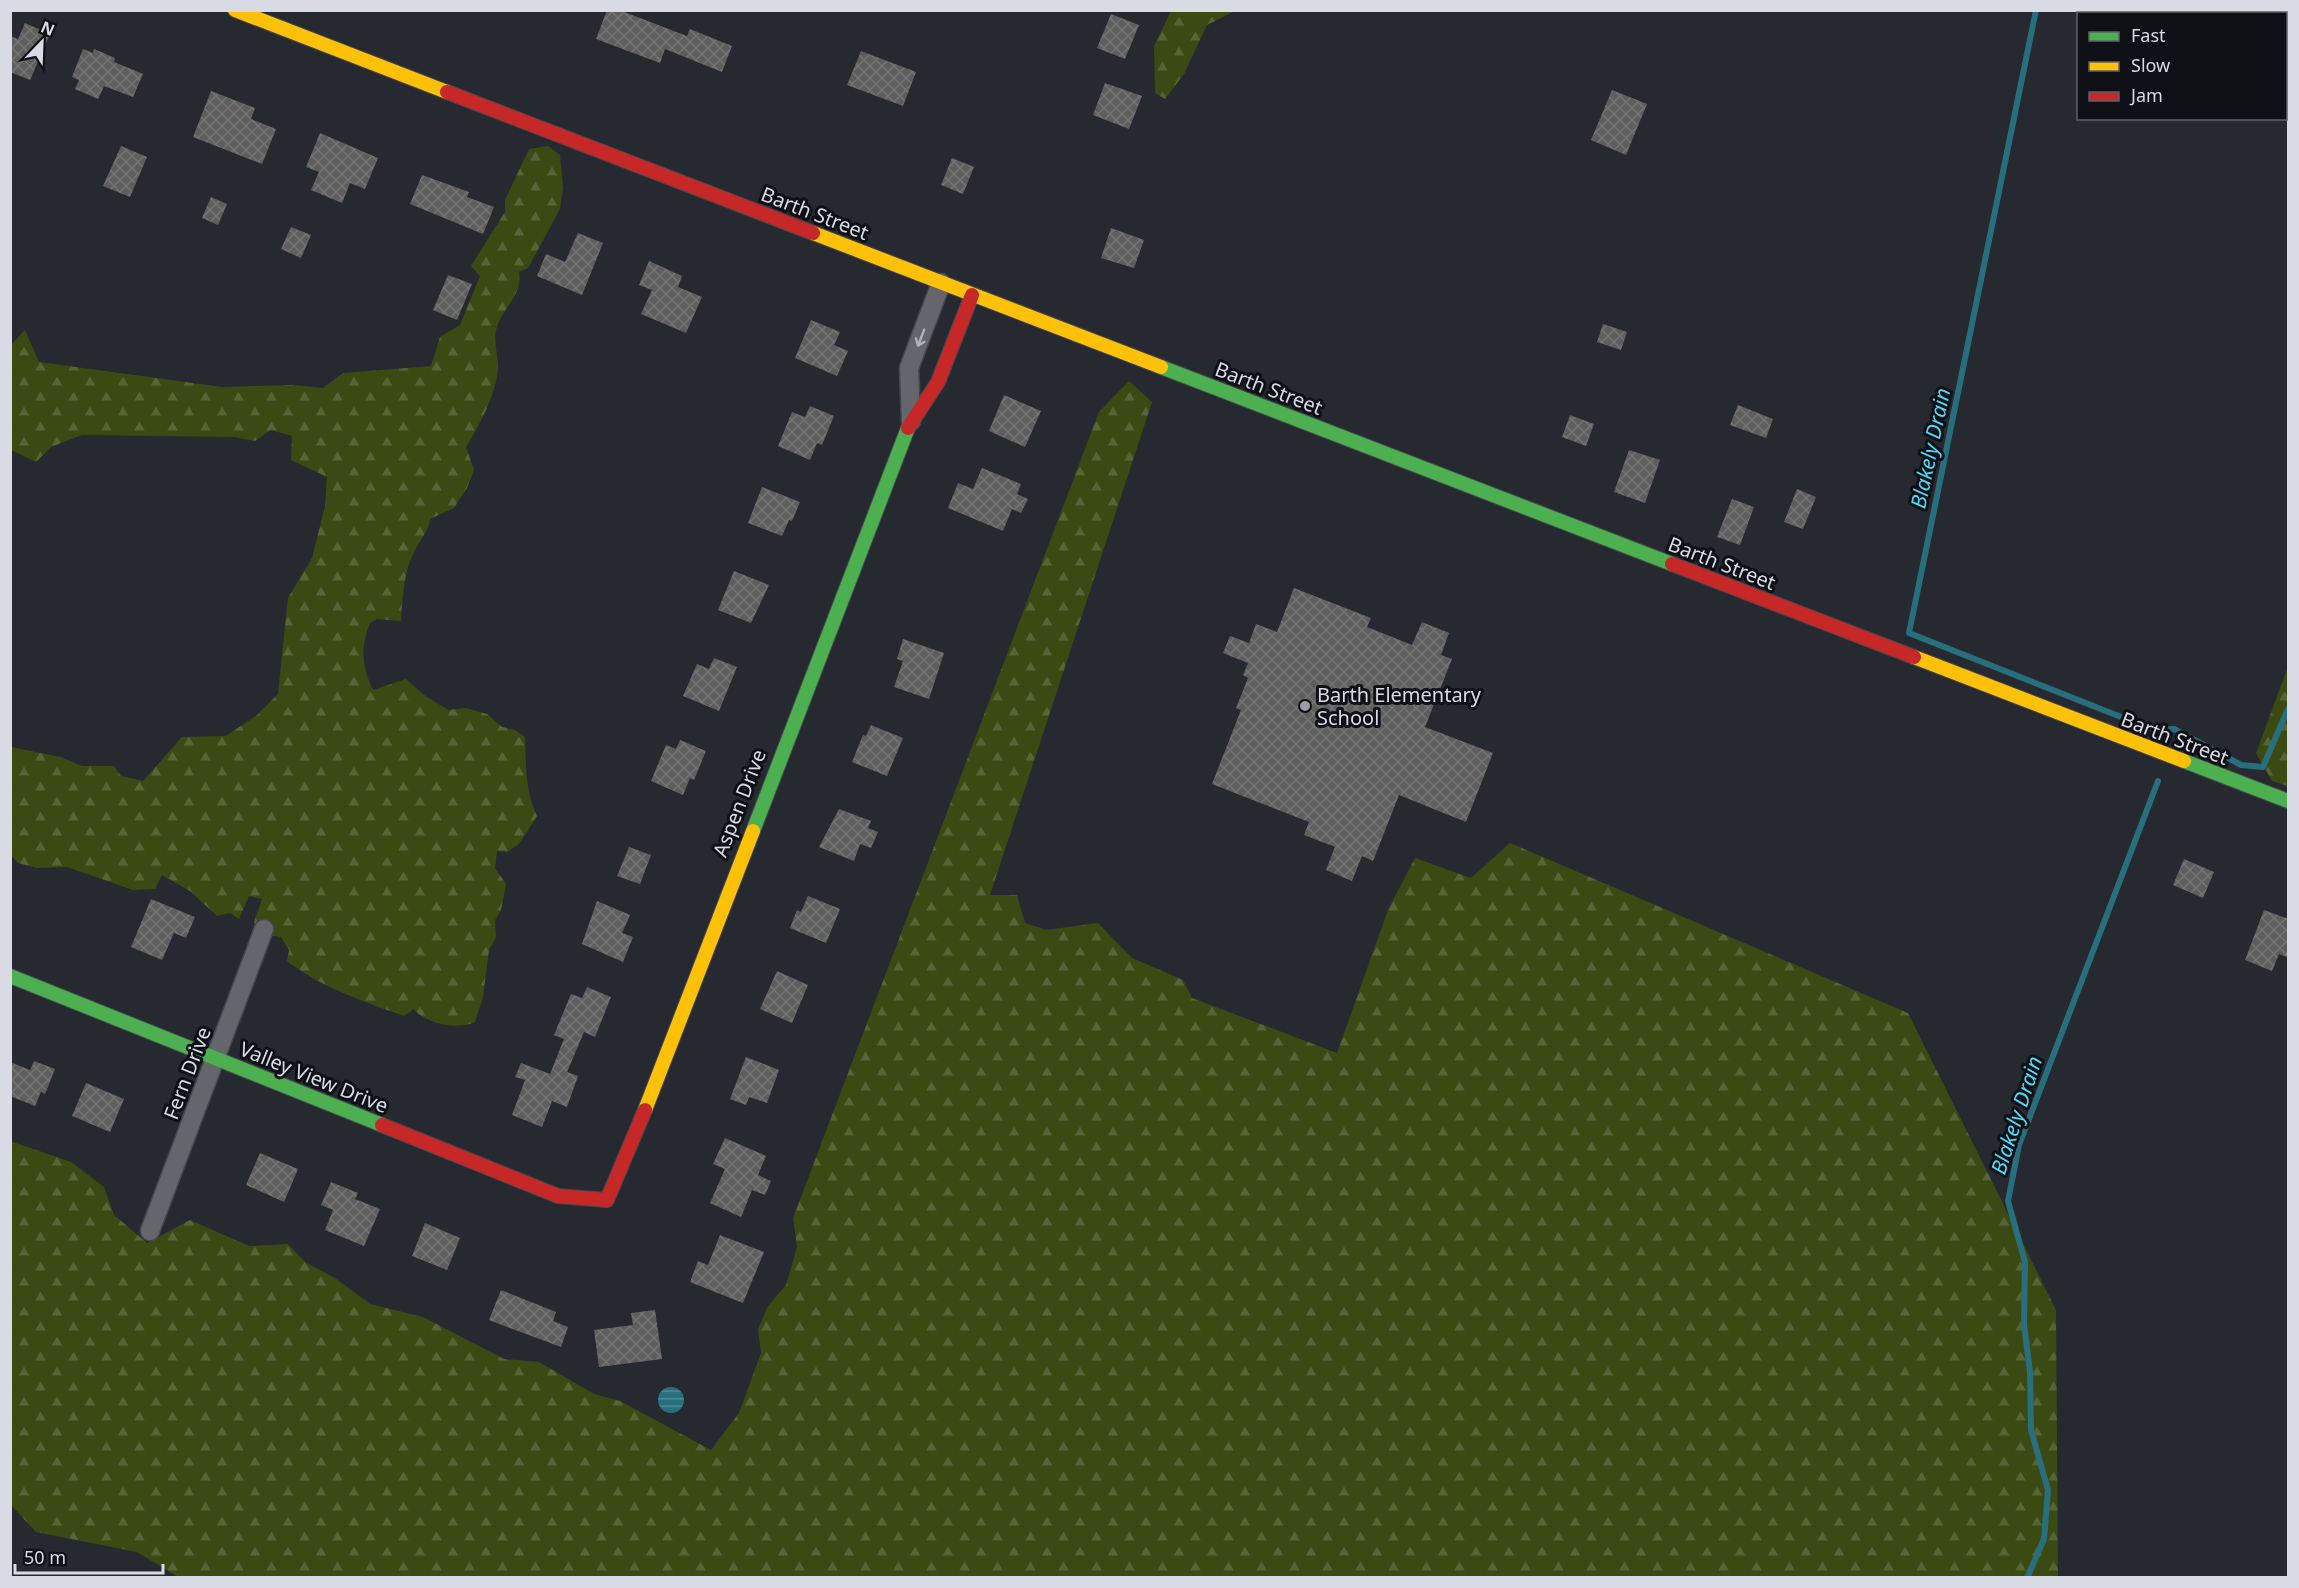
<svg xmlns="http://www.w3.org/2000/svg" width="2299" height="1588" font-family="'Noto Sans',sans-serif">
	<defs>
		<pattern id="forest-firs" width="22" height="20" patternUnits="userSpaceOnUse" patternTransform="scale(1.5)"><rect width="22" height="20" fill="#3b4a13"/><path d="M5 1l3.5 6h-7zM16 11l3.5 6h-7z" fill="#576435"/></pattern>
		<pattern id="water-rules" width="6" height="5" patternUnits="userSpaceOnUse" patternTransform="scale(1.5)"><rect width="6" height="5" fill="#286f7e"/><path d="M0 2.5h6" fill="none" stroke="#518a96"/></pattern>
		<pattern id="building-cross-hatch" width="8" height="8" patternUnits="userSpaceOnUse" patternTransform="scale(1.5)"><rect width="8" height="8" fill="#5f5e5e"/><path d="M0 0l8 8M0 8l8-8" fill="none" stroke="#757475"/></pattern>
	</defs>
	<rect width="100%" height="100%" fill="#262930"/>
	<g fill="url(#forest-firs)">
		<path d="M1171,11h64l-28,14 -23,49 -19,25 -10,-6 -1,-47z"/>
		<path d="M548,146l12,9 3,33 -3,21 -32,59 -9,4c4,23 -16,35 -22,55 -5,14 2,29 1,42 -3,28 -18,55 -32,78l8,23 -7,18 -13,20 -24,11c-2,14 -10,20 -16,33 -11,22 -11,44 -13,69l-24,-2 -7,4c-10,24 -8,44 3,67l33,-11 18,16 24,15 18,-2 21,6 15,13 13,3 10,7c1,29 0,54 12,79l-18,28 -12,8 -10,-1 -2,17 11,16 -5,26 -6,10 1,17 -7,13 -6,47 -8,25c-16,8 -50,2 -61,-13l-10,7c-41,-15 -82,-28 -117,-55l2,-11 -8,-13 -24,-4 -3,-11 8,-23 -13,-3 -10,23 -9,-6 -13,3 -27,-25 -28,-16 -7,14 -22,1 -66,-23 -30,1 -19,-5 -7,-8v-108l49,10 22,9h32l7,10 22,5 39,-44 44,-1 31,-21 21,-21 10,-96 24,-40 13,-52 2,-29 -36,-17 1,-24 -21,-6 -16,11 -20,-4 -153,-2 -31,12 -15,15 -25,-12 -1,-104 15,-16 14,32 183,25 71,-2 30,3 20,-15 88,-7 9,-29 20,-12 20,-49 -9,-10 34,-54v-12l24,-51z"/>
		<path d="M1129,381l23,21 -162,493h27l8,28 21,7 52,-7 34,35 51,22 9,18 145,55 51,-143 27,-52 56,20 39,-35 398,170 148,297 2,267h-1880l-41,-25 -101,-20 -25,-27 -1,-364 61,21 33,25 10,28 33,28 43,-23 59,26 39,-2 17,18 30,16 35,26 53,13 81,42 35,3 55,32 26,7 91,49 28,-37 22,-60 -3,-24 10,-23 18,-21 11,-38 -4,-29 306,-806z"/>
		<path d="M2288,667v119l-16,-5 -16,-28z"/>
	</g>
	<circle fill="url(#water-rules)" cx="671" cy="1400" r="13"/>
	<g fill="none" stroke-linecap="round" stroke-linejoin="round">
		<g stroke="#286f7e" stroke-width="6">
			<path d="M2036,10l-127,623 245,97 20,-1 67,36 22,2 25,-58"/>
			<path d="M2286,115l2,1"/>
			<path d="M2027,1578l17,-39 4,-49 -17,-60 -1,-58 -6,-48 1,-62 -17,-61 11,-56 139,-364"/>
		</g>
	</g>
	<g fill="url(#building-cross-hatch)">
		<path d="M607,10h12l68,26 3,-7 42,17 -10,26 -57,-23 -5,14 -64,-24z"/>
		<path d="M1111,14l28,11 -14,34 -28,-11z"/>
		<path d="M25,23l25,11 -20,46 -20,-8v-36l8,3z"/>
		<path d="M83,49l10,4 1,-4 21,9 -1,4 29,12 -10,23 -29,-11 -6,13 -23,-10 4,-9 -7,-3z"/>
		<path d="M861,51l55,21 -13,34 -56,-21z"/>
		<path d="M1105,83l37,13 -13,33 -36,-14z"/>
		<path d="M1612,90l35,14 -21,51 -35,-15z"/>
		<path d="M211,91l44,17 -4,11 25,10 -14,35 -69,-27z"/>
		<path d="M320,133l58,25 -13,31 -15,-6 -8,20 -31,-13 8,-18 -13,-5z"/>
		<path d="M121,146l26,11 -17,40 -27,-11z"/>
		<path d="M952,158l22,9 -11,27 -22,-9z"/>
		<path d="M422,175l47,17 -2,5 27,10 -11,27 -73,-30z"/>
		<path d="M211,197l16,7 -9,21 -16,-7z"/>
		<path d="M291,227l20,8 -10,23 -20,-9z"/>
		<path d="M1111,228l33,12 -10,28 -33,-10z"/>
		<path d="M578,233l25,10 -21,52 -45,-19 9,-22 19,8z"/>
		<path d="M649,261l33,15 -4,11 24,10 -16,36 -45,-19 11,-24 -13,-5z"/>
		<path d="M448,275l24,9 -15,36 -24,-10z"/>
		<path d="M811,320l29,12 -6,13 14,6 -11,25 -42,-18z"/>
		<path d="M1603,324l24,8 -6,18 -24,-8z"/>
		<path d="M1004,395l37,16 -16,36 -36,-16z"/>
		<path d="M1738,405l35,14 -7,19 -36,-13z"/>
		<path d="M810,406l24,10 -12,29 -5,-2 -7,17 -32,-14 14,-34 13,5z"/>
		<path d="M1570,415l24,9 -8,22 -24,-9z"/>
		<path d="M1629,450l31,10 -15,43 -31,-11z"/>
		<path d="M982,468l39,16 -4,10 11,5 -7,14 -9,-4 -9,22 -55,-23 10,-25 15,6z"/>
		<path d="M762,487l38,15 -8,19 -3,-1 -7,16 -34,-13z"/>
		<path d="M1797,489l19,8 -13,32 -19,-7z"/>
		<path d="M1732,499l22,8 -14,38 -23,-8z"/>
		<path d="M734,571l35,14 -18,38 -33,-13z"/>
		<path d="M1294,588l77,30 -4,9 45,18 10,-23 27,11 -8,22 11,4 -27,68 68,26 -27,69 -67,-27 -26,66 -11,-5 -10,25 -26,-11 9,-23 -31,-12 5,-13 -97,-38 29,-74 -5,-2 12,-30 -5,-3 5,-12 -25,-10 7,-17 19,7 7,-19 21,8z"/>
		<path d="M903,639l41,14 -15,46 -35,-12 9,-26 -6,-2z"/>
		<path d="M714,658l23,9 -18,44 -36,-15 14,-32 12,5z"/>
		<path d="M871,725l32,13 -16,38 -35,-14 11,-27 3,1z"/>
		<path d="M680,740l26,11 -12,29 -4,-2 -7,17 -32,-14 15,-36 10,4z"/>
		<path d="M839,809l32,12 -3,7 10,4 -7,16 -11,-4 -6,17 -35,-14z"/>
		<path d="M629,847l22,8 -11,29 -23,-8z"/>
		<path d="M2184,859l30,13 -11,26 -30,-13z"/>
		<path d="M808,896l32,13 -14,34 -36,-15 7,-18 4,2z"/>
		<path d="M151,899l44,18 -9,21 -12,-5 -12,27 -31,-13z"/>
		<path d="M597,901l33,14 -8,18 11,4 -10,25 -41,-18z"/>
		<path d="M2264,910l25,9v39l-10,-4 -7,17 -27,-11z"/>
		<path d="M777,971l31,14 -16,38 -32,-14z"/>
		<path d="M587,987l24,10 -16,40 -11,-5 -17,40 11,4 -11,31 -15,-6 -10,26 -30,-12 13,-35 -10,-3 6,-14 29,11 14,-35 -10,-4 17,-41 11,4z"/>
		<path d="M746,1057l33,13 -12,33 -18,-6 -3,8 -16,-6z"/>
		<path d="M34,1061l21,8 -10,25 -4,-2 -6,14 -25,-10v-34l20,8z"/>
		<path d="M86,1083l38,16 -14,33 -38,-16z"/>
		<path d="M725,1138l41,18 -8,19 13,6 -6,14 -13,-5 -11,27 -31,-14 15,-34 -12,-5z"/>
		<path d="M260,1153l38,16 -14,33 -38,-17z"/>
		<path d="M331,1182l27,11 -3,6 25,10 -16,37 -39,-16 8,-20 -12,-5z"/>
		<path d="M425,1223l35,15 -13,32 -35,-14z"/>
		<path d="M720,1235l44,17 -21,51 -53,-21 8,-21 10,4z"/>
		<path d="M501,1290l55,22 -3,9 15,6 -7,20 -72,-27z"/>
		<path d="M655,1310l7,49 -63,8 -5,-37 39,-5 -2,-12z"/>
	</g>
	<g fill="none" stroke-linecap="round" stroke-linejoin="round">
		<defs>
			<g id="street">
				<path d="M911,421l-2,-53 32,-85"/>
				<path d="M150,1231l114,-302"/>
			</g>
			<g id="fast">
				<path d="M1161,367l511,197"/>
				<path d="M2184,761l104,40"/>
				<path d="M753,831l155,-403"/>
				<path d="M10,976l372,149"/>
			</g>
			<g id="slow">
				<path d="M235,10l212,82"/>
				<path d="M813,233l348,134"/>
				<path d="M1914,657l270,104"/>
				<path d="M645,1110l108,-279"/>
			</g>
			<g id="jam">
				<path d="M447,92l366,141"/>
				<path d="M908,428l30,-46 34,-87"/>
				<path d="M1672,564l242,93"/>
				<path d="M382,1125l176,71 49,4 38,-90"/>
			</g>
		</defs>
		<use href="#street" stroke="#44474d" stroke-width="21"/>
		<use href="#fast" stroke="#44474d" stroke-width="16"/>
		<use href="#slow" stroke="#44474d" stroke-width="16"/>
		<use href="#jam" stroke="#44474d" stroke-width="16"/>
		<use href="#street" stroke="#64666c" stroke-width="18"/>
		<use href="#fast" stroke="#4caf50" stroke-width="14"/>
		<use href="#slow" stroke="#ffc107" stroke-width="14"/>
		<use href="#jam" stroke="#c62828" stroke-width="14"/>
	</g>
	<defs><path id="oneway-shaft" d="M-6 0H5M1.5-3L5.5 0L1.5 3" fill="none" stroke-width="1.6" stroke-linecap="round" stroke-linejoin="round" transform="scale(1.5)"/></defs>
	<use stroke="#afb2ba" href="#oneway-shaft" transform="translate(921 338) rotate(111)"/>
	<circle fill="#9a9da5" stroke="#0e1016" stroke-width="2" cx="1305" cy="706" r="6"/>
	<g text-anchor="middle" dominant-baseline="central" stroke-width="6" stroke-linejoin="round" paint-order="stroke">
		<g font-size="20" fill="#d8dbe4" stroke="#0e1016">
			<text transform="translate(815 213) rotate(21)">Barth Street</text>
			<text transform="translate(1269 388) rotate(21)">Barth Street</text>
			<text transform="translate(1722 563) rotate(21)">Barth Street</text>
			<text transform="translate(2175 738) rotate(21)">Barth Street</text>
			<text transform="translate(739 803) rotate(-69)">Aspen Drive</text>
			<text transform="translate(187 1073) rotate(-69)">Fern Drive</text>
			<text transform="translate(314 1077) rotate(22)">Valley View Drive</text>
		</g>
		<g font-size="20" fill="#d8dbe4" stroke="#0e1016" text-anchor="start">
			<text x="1317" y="694">Barth Elementary<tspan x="1317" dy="23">School</tspan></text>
		</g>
		<g font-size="21" font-style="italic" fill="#48dcfa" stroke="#0e1016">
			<text transform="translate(1930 448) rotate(-78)">Blakely Drain</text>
			<text transform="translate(2016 1115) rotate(-72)">Blakely Drain</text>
		</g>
	</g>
	<rect width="2299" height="1588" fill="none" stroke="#d8dbe4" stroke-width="24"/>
	<rect x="2077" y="12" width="210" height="108" fill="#0e1016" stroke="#5f6168" stroke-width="1.5"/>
	<rect x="2089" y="32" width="30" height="9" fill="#4caf50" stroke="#5f6168" stroke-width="1.5"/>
	<text x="2131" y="42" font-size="18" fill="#d8dbe4">Fast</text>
	<rect x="2089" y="62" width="30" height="9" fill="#ffc107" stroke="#5f6168" stroke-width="1.5"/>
	<text x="2131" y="72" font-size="18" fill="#d8dbe4">Slow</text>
	<rect x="2089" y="92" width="30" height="9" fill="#c62828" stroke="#5f6168" stroke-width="1.5"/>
	<text x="2131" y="102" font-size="18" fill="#d8dbe4">Jam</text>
	<g transform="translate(42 42) rotate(23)" stroke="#0e1016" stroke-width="4.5" paint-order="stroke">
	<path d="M0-4.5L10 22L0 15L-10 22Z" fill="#d8dbe4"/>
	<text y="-9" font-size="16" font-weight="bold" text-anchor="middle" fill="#d8dbe4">N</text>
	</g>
	<path d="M15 1564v9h148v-9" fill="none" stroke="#d8dbe4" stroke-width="3"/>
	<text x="24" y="1564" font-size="18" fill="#d8dbe4" stroke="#0e1016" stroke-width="4.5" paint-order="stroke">50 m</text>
</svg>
